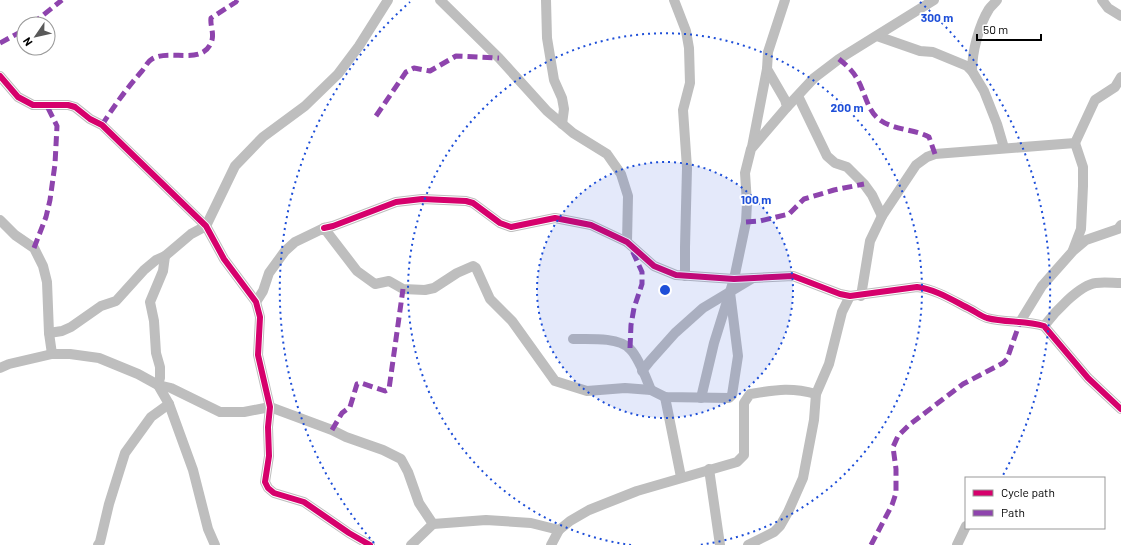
<svg xmlns="http://www.w3.org/2000/svg" width="1121" height="545" font-family="Barlow,sans-serif">
	<rect width="100%" height="100%" fill="#fff"/>
	<g fill="none" stroke-linecap="round" stroke-linejoin="round">
		<g stroke="#bebebe" stroke-width="10">
			<path d="M440,0l59,58 48,53 26,22 34,21 14,20 7,22 -1,46"/>
			<path d="M546,0l1,38 7,42 8,18 2,11 -2,15"/>
			<path d="M674,0l12,31 3,17 1,35 -7,27 4,58 -2,79v29"/>
			<path d="M1102,0l6,8 13,8"/>
			<path d="M877,36l43,15 13,1 34,14 5,5 12,20 13,33 7,24"/>
			<path d="M972,71c0,-19 7,-46 17,-62 2,-3 6,-6 8,-9"/>
			<path d="M0,76l18,21 15,8h35l7,2 15,12 12,6 104,101 18,33 32,43 4,15 -2,38 12,52 -2,20 1,29 -4,26 3,6 6,5 30,9 45,31 21,12"/>
			<path d="M798,96l29,60 8,7 12,4 17,17 8,11 10,21"/>
			<path d="M787,107l27,-29 25,-19 95,-59"/>
			<path d="M752,147l15,-78"/>
			<path d="M0,220l15,15 19,13 9,18 4,16 2,51 3,21"/>
			<path d="M324,228l9,-2 63,-24 26,-3 44,2 7,2 27,20 11,4 44,-9 36,7 36,17 27,24 22,9 58,4 59,-3 47,18 10,2 67,-9c18,2 37,14 53,22 6,3 11,7 17,9 19,5 38,2 57,8l44,52 33,31"/>
			<path d="M1073,250l8,-21 2,-43v-19l-8,-24"/>
			<path d="M165,256l-2,15 -13,31 4,19 2,32 4,14v11l-2,7 13,3 49,24h24l26,-5 62,23 14,7 37,13 18,9 7,13 11,31 14,21"/>
			<path d="M861,296l9,-55 12,-25 34,-51 11,-8 8,-3 140,-11 20,-43 20,-13 6,-10"/>
			<path d="M256,302l7,-11 6,-18 16,-22 10,-9 29,-14 33,43 18,13 14,-3 14,8 22,1 9,-2 23,-15 16,-7 3,2 14,31 22,22 43,60 32,10 38,-3 26,2 14,7 64,1 3,-3 6,-39 -8,-64"/>
			<path d="M1020,322l22,-36 31,-35 13,-11 32,-11 3,-4"/>
			<path d="M1044,326c10,-13 35,-41 52,-43 8,-1 17,0 25,0"/>
			<path d="M49,333l13,-2 9,-4 30,-21 15,-5 28,-31 12,-10 9,-4 26,-22 15,-8 29,-60 28,-29 42,-31 33,-32 21,-28 29,-46"/>
			<path d="M573,339c16,0 46,-2 57,10 9,9 16,29 21,41"/>
			<path d="M0,368l9,-4 43,-10h18l29,4 39,16 20,11 11,19 24,66 15,59 7,16"/>
			<path d="M642,371l8,-10 25,-28 28,-25 50,-30"/>
			<path d="M665,397l16,80"/>
			<path d="M701,398l13,-55 20,-64 12,-57 1,-19 -2,-30 6,-24 36,-42 -2,-7 -18,-31 1,-17 17,-52"/>
			<path d="M709,469l11,76"/>
			<path d="M98,545l2,-3 9,-38 16,-51 26,-36 18,-13"/>
			<path d="M411,545l22,-21 53,-4 45,3 28,7"/>
			<path d="M551,545l8,-15 11,-9 19,-11 48,-19 100,-29 7,-7v-52l6,-9c26,-4 40,-7 66,0"/>
			<path d="M748,545l26,-13 6,-6 8,-14 15,-34 11,-58 2,-26 13,-30 13,-52 8,-16"/>
			<path d="M957,545l9,-19"/>
		</g>
		<g stroke="#8e44ad" stroke-width="5" stroke-dasharray="10 5" stroke-linecap="butt">
			<path d="M32,24l30,-24"/>
			<path d="M0,43l24,-13"/>
			<path d="M839,59c6,5 13,11 17,18 9,13 10,33 24,43 14,10 34,9 49,17l6,17"/>
			<path d="M376,116l30,-44 8,-4 16,3 26,-15 43,2"/>
			<path d="M102,125c12,-19 25,-37 40,-54 3,-4 6,-10 10,-12 18,-11 52,8 60,-19 2,-7 -2,-15 -1,-22l25,-16 1,-2"/>
			<path d="M746,222l14,-1 29,-7 15,-15 30,-9 30,-6"/>
			<path d="M34,248l12,-31 4,-17 5,-36 2,-38 -10,-20"/>
			<path d="M630,348l1,-23 3,-17 8,-24v-12l-11,-24"/>
			<path d="M332,430l10,-17 8,-6 7,-23 4,-1 24,8 4,-2 14,-100"/>
			<path d="M871,545l21,-40 4,-12v-24l-3,-22 5,-11 11,-11 54,-41 40,-21 4,-4 13,-37"/>
		</g>
		<defs>
			<g id="cycleway">
				<path d="M0,76l18,21 15,8h35l7,2 15,12 12,6 104,101 18,33 32,43 4,15 -2,38 12,52 -2,20 1,29 -4,26 3,6 6,5 30,9 45,31 21,12"/>
				<path d="M324,228l9,-2 63,-24 26,-3 44,2 7,2 27,20 11,4 44,-9 36,7 36,17 27,24 22,9 58,4 59,-3 47,18 10,2 67,-9c18,2 37,14 53,22 6,3 11,7 17,9 19,5 38,2 57,8l44,52 33,31"/>
			</g>
		</defs>
		<use href="#cycleway" stroke="#fff" stroke-width="8"/>
		<use href="#cycleway" stroke="#d6006c" stroke-width="6"/>
	</g>
	<circle cx="665" cy="290" r="128" fill="#1d4ed8" fill-opacity=".12"/>
	<g fill="none" stroke="#1d4ed8" stroke-width="2" stroke-dasharray="2 4">
		<circle cx="665" cy="290" r="128"/>
		<path d="M631 545A257 257 0 1 1 699 545"/>
		<path d="M374 543A385 385 0 0 1 410 2M920 2A385 385 0 0 1 1002 477"/>
	</g>
	<circle cx="665" cy="290" r="6" fill="#1d4ed8" stroke="#fff" stroke-width="2"/>
	<g font-size="12" text-anchor="middle" font-weight="bold" fill="#1d4ed8" stroke="#fff" stroke-width="3.5" stroke-linejoin="round" paint-order="stroke">
		<text x="937" y="22">300 m</text>
		<text x="847" y="112">200 m</text>
		<text x="756" y="204">100 m</text>
	</g>
	<rect x="965" y="477" width="140" height="52" fill="#ffffff" stroke="#999999"/>
	<rect x="973" y="490" width="20" height="6" fill="#d6006c" stroke="#999999"/>
	<text x="1001" y="497" font-size="12" fill="#000000">Cycle path</text>
	<rect x="973" y="510" width="20" height="6" fill="#8e44ad" stroke="#999999"/>
	<text x="1001" y="517" font-size="12" fill="#000000">Path</text>
	<g transform="translate(36 36) rotate(236)"><circle r="19" fill="#ffffff" stroke="#999999"/>
	<path d="M0-3L7 15L0 10L-7 15Z" fill="#595959"/>
	<text y="-6" font-size="11" font-weight="bold" text-anchor="middle" fill="#000000">N</text>
	</g>
	<path d="M977 34v6h64v-6" fill="none" stroke="#000000" stroke-width="2"/>
	<text x="983" y="34" font-size="12" fill="#000000" stroke="#ffffff" stroke-width="3" paint-order="stroke">50 m</text>
</svg>
